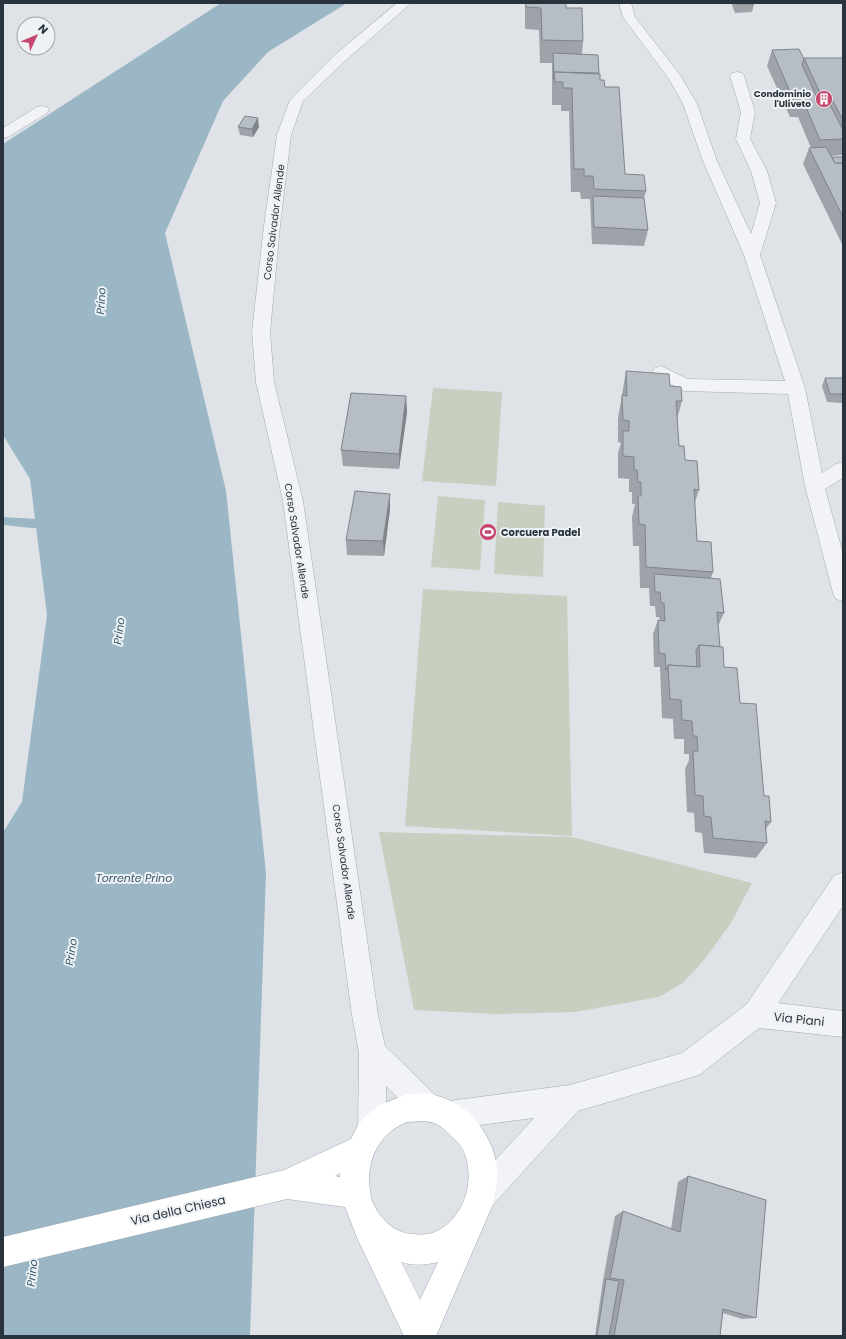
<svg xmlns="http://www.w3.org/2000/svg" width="846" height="1339" font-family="Poppins,sans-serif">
	<rect width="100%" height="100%" fill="#dfe3e7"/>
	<g fill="#c7d0c0">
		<path d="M433,388l69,4 -6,94 -74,-5z"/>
		<path d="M438,496l47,4 -5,70 -49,-3z"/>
		<path d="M498,502l47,4 -2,71 -49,-3z"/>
		<path d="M423,589l144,7 5,240 -167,-10z"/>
		<path d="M379,832l193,5 180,46 -21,40 -26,36 -22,24 -24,14 -84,15 -79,2 -82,-4z"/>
	</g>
	<path fill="#9bb6c5" d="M221,3h126l-79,49 -45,49 -58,132 61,258 40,382 -16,463h-247v-504l19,-30 25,-187 -17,-136 -27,-44v-291z"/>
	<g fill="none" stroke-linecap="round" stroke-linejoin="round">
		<path fill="#9bb6c5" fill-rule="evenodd" d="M3,517l51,3 1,3 -1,3c-16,5 -35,0 -51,-1z"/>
		<defs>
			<g id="minor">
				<path d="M397,3h14l-65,57 -43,41 -12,34 -11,91 -10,106 4,50 29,119 75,514 7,31 53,52 3,6 8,-3 121,-16 112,-32 64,-48 88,-129 9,-4v34l-65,97 65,8v26l-84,-9 -60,47 -121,36 -87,96 -10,5 -10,-5 -5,-10 5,-10 63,-69 -85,11 -10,-4 -3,-6 -8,3 -10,-4 -32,-32v44l-4,10 -10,4 -10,-4 -4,-10 1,-77 -7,-38 -69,-514 -27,-119 -4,-50 12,-106 13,-91 13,-35 46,-46z"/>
				<path d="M619,3h12l4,14 45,58 17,29 20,57 34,73 9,-31 -9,-32 -15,-32 5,-27 -11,-36 2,-3 5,-1 5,1 2,3 11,36 -5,27 17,32 9,32 -16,52 45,133 17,85 14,-9 7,-2v16l-18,11 18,65v47l-7,-2 -3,-6 -28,-107 -17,-92 -103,-3 -30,-15 -3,-4 3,-4 6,-2 27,13 97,2 -41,-126 -41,-94 -20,-57 -14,-25 -46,-62z"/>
				<path d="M42,106l5,1 2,3 -2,3 -39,24 -5,1v-10l34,-21z"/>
			</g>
			<path id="major" d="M407,1094c7,0 14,-1 22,0 35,5 64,38 68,74 1,12 -2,24 -4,36l-57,132h-32l-46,-96 -13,-33 -58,-8 -284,68v-30l281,-67 67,-31 7,-14 9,-10 13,-10zM407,1122c9,0 19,-2 27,1 6,2 11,7 15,11 5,5 13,11 15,18 12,28 0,66 -27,79 -8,4 -16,4 -24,3 -17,0 -32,-14 -39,-29 -4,-7 -4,-16 -5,-24 0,-27 13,-49 38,-59zM340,1173v4l-5,-1zM401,1262c12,4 25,3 37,0l-18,38z"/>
		</defs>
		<use href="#minor" stroke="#a5abb1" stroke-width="1"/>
		<use href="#major" stroke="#9fa9b2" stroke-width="1"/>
		<use href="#minor" fill="#f1f3f6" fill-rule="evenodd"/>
		<use href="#major" fill="#fff" fill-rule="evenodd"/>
	</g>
	<g fill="#9da3a9">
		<path d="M525,3h41v5l17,33 -1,13 17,19 1,7 5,7 20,87 21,17 -2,7 4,32 -4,16 -52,-2 -2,-45h-9l-1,-7h-9l-2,-81h-8v-6h-9v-42h-12l-1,-33 -14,-1z"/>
		<path d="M732,3h22v1l-2,8 -17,1 -3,-8z"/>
		<path d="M772,50l32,9v-1h39v96l-1,1 -11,1 1,1h11v89l-40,-82 6,-16h2l-13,-31h-8l-23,-51z"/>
		<path d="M238,127h21l-6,10 -13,-2z"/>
		<path d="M626,371l44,15 12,15 -5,18 2,27 20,44 -4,12 2,39 16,31 -2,6 13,35 -6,13 2,21 4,20 16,36 24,93 7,26 -6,8 2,13 -11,15 -52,-5 -2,-20 -7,-1 -1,-19 -7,-1 -2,-43 4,-9v-6h-5v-15h-10l-1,-20 -11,-1 -2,-51h-6l-1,-33 5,-14h2l-1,-3h-3l-1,-11h-5l-1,-18h-9l-1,-42h-6l-1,-29 3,-13h-3v-12h-3v-13l-11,-1v-25l3,-10 -3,-1v-24z"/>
		<path d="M825,378h18v25l-16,-1 -5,-16z"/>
		<path d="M406,396l1,16 -8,57 -56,-3 -2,-16z"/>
		<path d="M390,509l-6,47 -37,-1 -1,-15z"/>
		<path d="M688,1176l68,142 -14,1 -19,-6 -3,23h-125l8,-56 12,-64 8,-5 48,18 7,-47z"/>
	</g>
	<g fill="#7f8489">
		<path d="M258,118l1,9 -6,10 -1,-8z"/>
		<path d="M406,396l1,16 -8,57v-15z"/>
		<path d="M390,494v15l-6,47 -1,-15z"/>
	</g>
	<g fill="#b6bdc4" stroke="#7f8489">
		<path d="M526,3h40v5h16l1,33 -41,-1 -1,-32 -15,-1z"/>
		<path d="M736,3h18v1h-17z"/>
		<path d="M799,49l5,10 -2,6 17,37 9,-1 15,29v9l-23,1 -17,-40 -9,1 -22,-51z"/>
		<path d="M553,53l45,2 1,18 -45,-1v7z"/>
		<path d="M804,58h39v62l-13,-25h-9z"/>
		<path d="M554,72l46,2v6h4l1,7h14l6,87 19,1 2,16 -52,-2 -1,-13h-9v-7h-10l-2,-81h-9v-6h-8z"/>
		<path d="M245,116l13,2 -6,11 -14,-2z"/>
		<path d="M826,147l9,16h8v54l-34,-69z"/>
		<path d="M832,157h11v6h-8z"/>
		<path d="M593,196l51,2 4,32 -54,-3z"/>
		<path d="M626,371l43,3 1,12 11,1 1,14h-6l3,45h5l1,14 12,1 2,29 -5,-1 3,52 14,1 2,30 -67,-5 -1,-42 -6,-1 -1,-28h3v-14h-3l-1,-12h-3v-13l-11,-1v-25h6v-10l-6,-1 -1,-25 5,1z"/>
		<path d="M825,378h18v16h-13z"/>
		<path d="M351,393l55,3 -7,58 -58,-4z"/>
		<path d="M355,491l35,3 -7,47 -37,-1z"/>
		<path d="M654,574l66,5 4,34 -7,-1 3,35 -21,-2 -3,6 1,16 -29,-2 -2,5 -1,-16 -6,-1 -1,-33 7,1 -1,-18h-3l-1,-11h-5z"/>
		<path d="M699,645l24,2 1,20 13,1 3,35 16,1 8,92h5l2,26 -6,-1 2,22 -54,-5 -2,-21 -7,-1 -1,-20 -8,-1 -2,-44h5l-1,-15h-4l-1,-15 -10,-1 -1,-20 -11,-1 -2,-34 32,2z"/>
		<path d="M688,1176l78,24 -10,118 -33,-9 -3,27h-106l10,-56 -14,-2 13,-67 57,21z"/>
		<path d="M606,1279l13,2 -10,55h-12z"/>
	</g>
	<defs>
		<symbol id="building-disc" viewBox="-11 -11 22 22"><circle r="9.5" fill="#c64a6f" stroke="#eef2f5"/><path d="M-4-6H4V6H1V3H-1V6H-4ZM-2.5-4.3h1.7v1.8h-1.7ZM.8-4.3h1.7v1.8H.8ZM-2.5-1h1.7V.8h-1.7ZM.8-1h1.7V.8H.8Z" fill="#fff"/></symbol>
		<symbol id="stadium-disc" viewBox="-11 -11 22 22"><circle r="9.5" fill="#c64a6f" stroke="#eef2f5"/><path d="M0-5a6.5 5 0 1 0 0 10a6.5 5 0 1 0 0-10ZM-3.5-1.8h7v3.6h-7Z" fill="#fff"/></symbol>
	</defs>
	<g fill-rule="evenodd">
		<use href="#building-disc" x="814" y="89" width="20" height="20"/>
		<use href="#stadium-disc" x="478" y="522" width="20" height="20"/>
	</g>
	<g text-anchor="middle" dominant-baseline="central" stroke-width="4" stroke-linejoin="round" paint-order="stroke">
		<g font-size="9" font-weight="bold" fill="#29333d" stroke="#eef2f5" text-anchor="end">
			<text x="811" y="94">Condominio<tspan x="811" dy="10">l'Uliveto</tspan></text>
		</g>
		<g font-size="10" fill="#29333d" stroke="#eef2f5">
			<text transform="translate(274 222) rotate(-83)">Corso Salvador Allende</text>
			<text transform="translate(297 541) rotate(81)">Corso Salvador Allende</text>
			<text transform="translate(344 862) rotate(82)">Corso Salvador Allende</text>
		</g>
		<g font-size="10" font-weight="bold" fill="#29333d" stroke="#eef2f5" text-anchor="start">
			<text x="501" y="532">Corcuera Padel</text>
		</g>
		<g font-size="11" font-style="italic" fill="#35586e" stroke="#eef2f5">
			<text transform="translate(101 301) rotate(-87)">Prino</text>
			<text transform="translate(119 631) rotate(-83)">Prino</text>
			<text x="134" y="878">Torrente Prino</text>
			<text transform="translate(71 952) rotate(-81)">Prino</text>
			<text transform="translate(32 1273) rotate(-84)">Prino</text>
		</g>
		<g font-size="12" fill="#29333d" stroke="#eef2f5">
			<text transform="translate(799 1019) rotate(6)">Via Piani</text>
			<text transform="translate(178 1210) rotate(-13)">Via della Chiesa</text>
		</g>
	</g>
	<rect width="846" height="1339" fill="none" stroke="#29333d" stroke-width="8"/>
	<g transform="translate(36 36) rotate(46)"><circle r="19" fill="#eef2f5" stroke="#9fa6ab"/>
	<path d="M0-3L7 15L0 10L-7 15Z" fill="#c64a6f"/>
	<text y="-6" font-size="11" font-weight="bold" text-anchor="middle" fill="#29333d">N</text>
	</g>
</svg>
